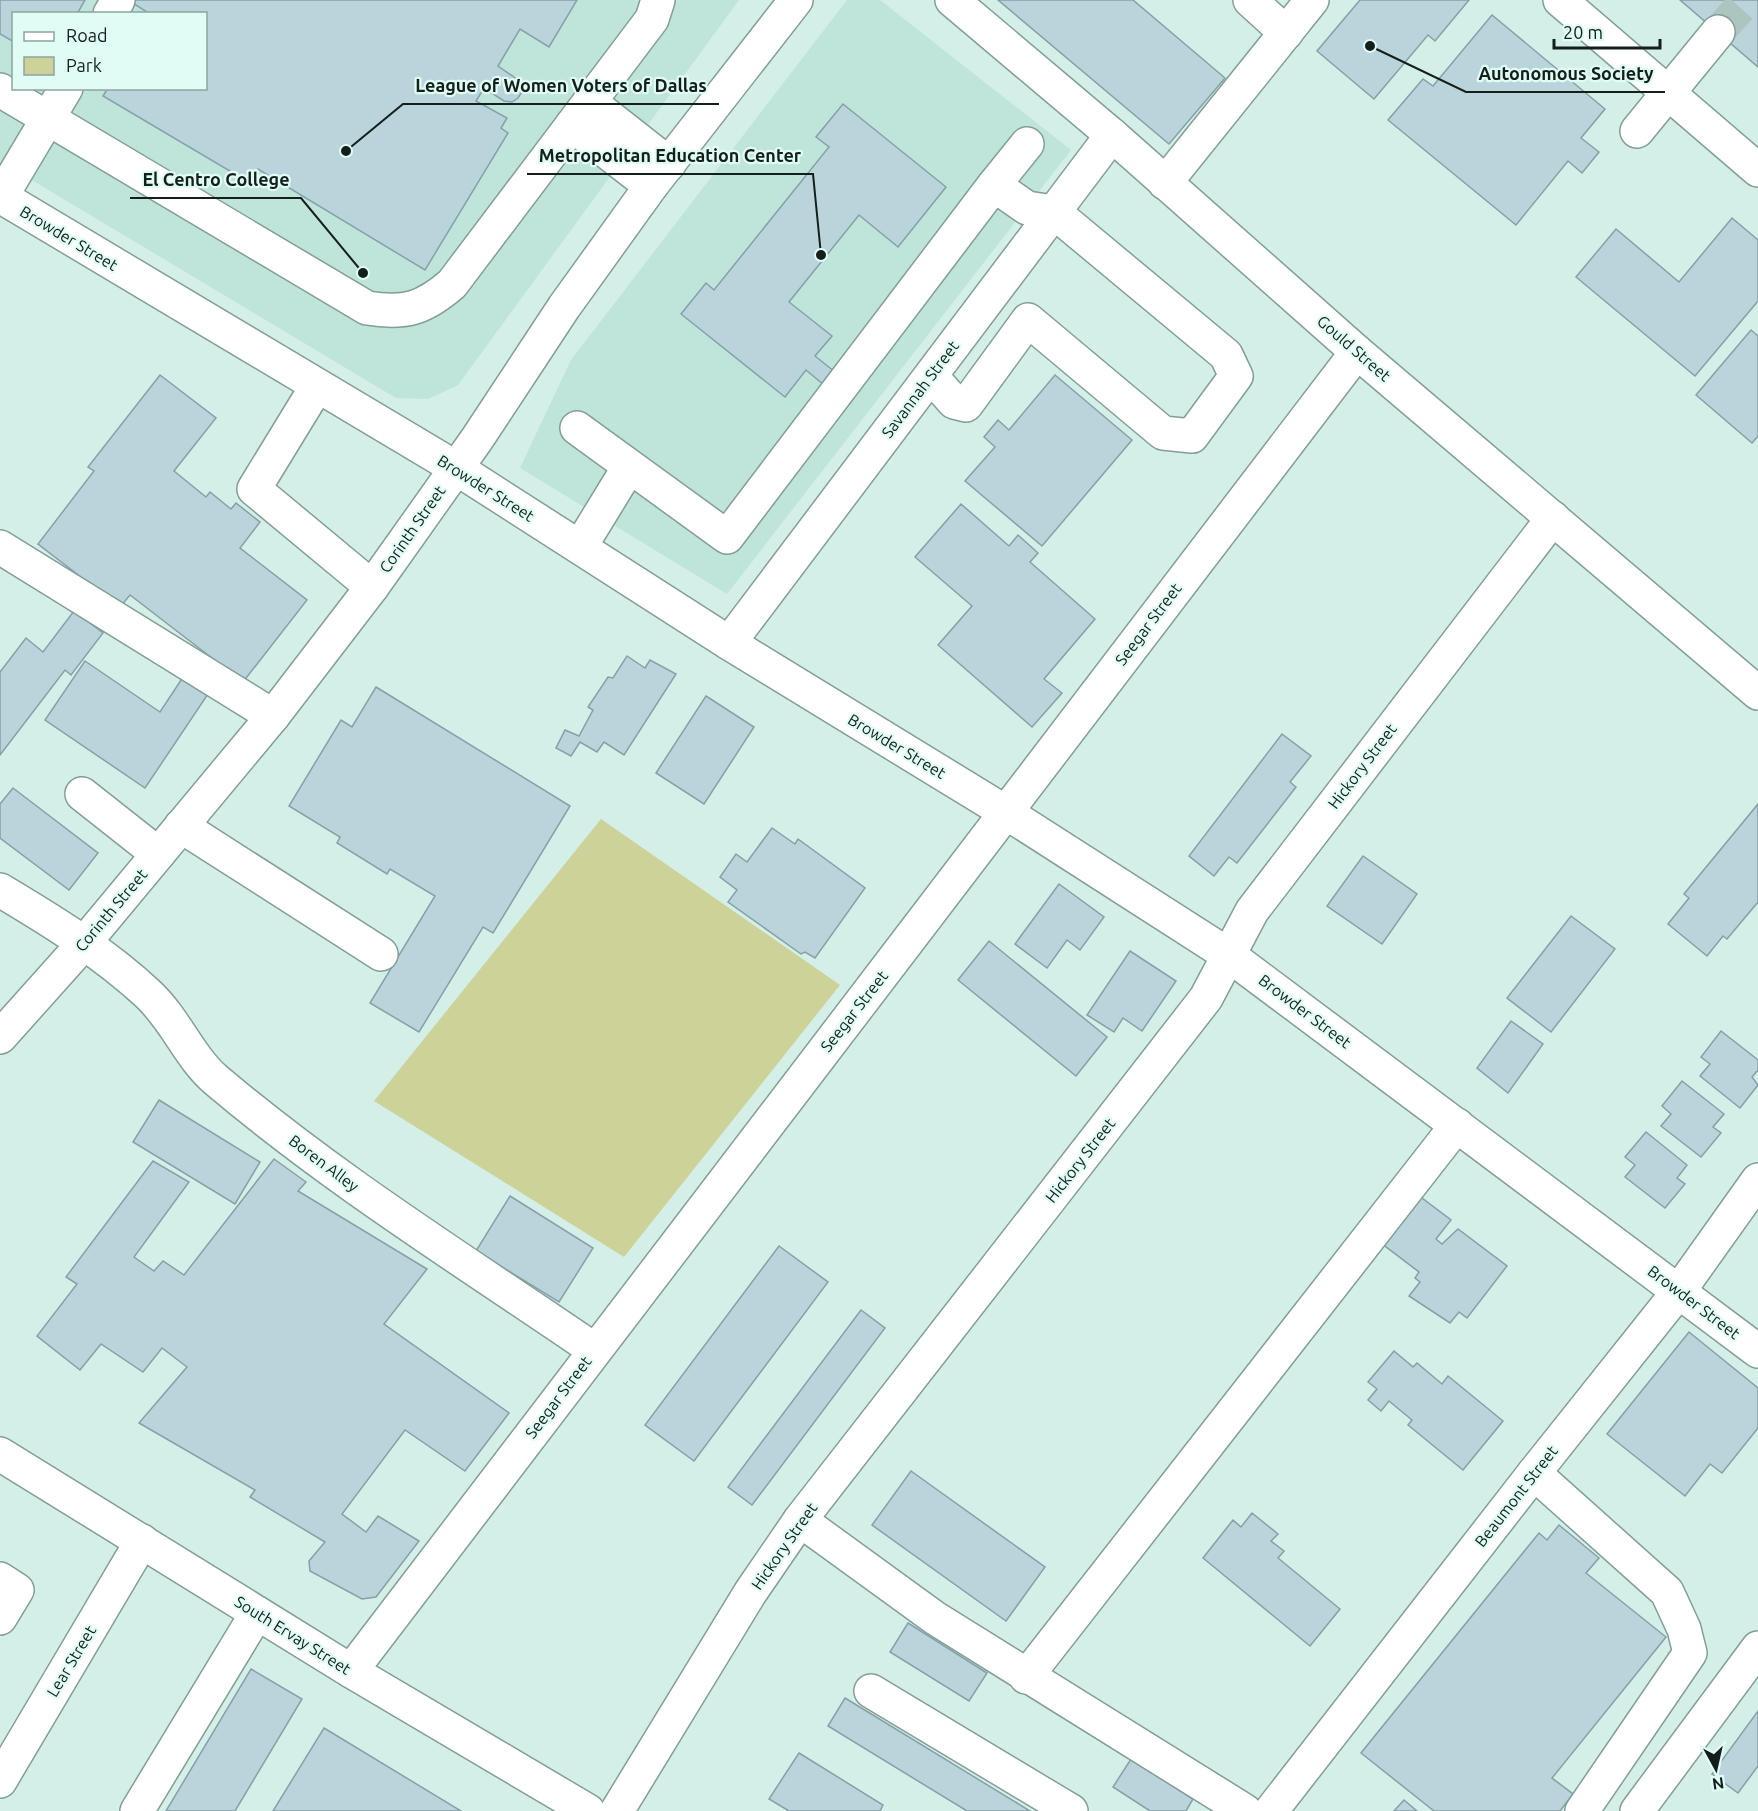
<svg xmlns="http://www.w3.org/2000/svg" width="1758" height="1811" font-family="Ubuntu,sans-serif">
	<rect width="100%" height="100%" fill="#d3efe8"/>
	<g fill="#bfe4da" fill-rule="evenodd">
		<path d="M0,0h739l-281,385 -30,14 -32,-1 -396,-237zM14,14h192v74h-192z"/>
		<path d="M847,0h33l191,150 -344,444 -207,-126 51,-108z"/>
	</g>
	<path fill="#cdd398" d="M601,819l239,166 -216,272 -250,-156z"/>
	<g fill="#b9d5db" stroke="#85a0a6" stroke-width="1.5">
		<path d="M0,0h85l-8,14h-63v28l-14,-8z"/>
		<path d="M128,0h449l-28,47 -29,-18 -22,37 23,16 2,8 -5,8 -6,4 -8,-1 -20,-13 -8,13 31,17 -6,10 7,5 -83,137 -167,-101 -8,14 -147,-87 5,-8h98v-74h-56z"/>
		<path d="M998,0h135l92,78 -56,66z"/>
		<path d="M1360,0h109l-34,41 -7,-6 -54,64 -57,-48z"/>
		<path d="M1680,0h78v67z"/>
		<path d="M1492,15l113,94 -24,29 18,14 -17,21 -14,-12 -52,64 -128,-105 35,-41 10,7z"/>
		<path d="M843,104l103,83 -48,60 -39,-32 -70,87 43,34 -17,20 20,16 -11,13 -18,-15 -21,27 -104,-83 25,-31 8,7 115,-143 -13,-10z"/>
		<path d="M1732,218l26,22v61l-63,75 -119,-99 40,-48 63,53z"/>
		<path d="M1751,330l7,6v100l-6,7 -56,-48z"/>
		<path d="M160,375l56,43 -42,53 32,26 4,-5 21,17 5,-6 24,19 -20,26 67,52 -64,82 -113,-87 -10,12 -82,-63 56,-73 -6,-4z"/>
		<path d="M1055,375l77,65 -90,106 -77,-65 30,-34 -11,-10 14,-17 11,10z"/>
		<path d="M961,504l48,42 9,-11 20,18 -8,9 65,57 -51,60 18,14 -30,34 -94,-82 34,-39 -57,-49z"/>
		<path d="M74,611l29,22 -32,42 -6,-5 -65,85v-83l26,-34 17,14z"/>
		<path d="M627,656l18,12 5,-8 26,14 -52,81 -20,-13 -7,10 -17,-10 -9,14 -15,-8 9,-18 14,6 14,-26 -5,-3 20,-30 5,1z"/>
		<path d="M85,661l75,51 25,-38 25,17 -65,97 -100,-68z"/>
		<path d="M376,687l194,119 -77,127 -10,-6 -64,105 -49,-29 65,-107 -45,-27 -3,5 -50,-31 3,-6 -51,-31 52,-86 11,7z"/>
		<path d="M706,696l48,31 -50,77 -48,-31z"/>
		<path d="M1282,734l29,22 -21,26 6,5 -59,76 -8,-6 -15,19 -25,-20z"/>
		<path d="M13,788l85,65 -29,37 -69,-52v-34z"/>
		<path d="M1758,804v98l-31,37 -4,-3 -16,20 -39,-32 21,-26 -5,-4z"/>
		<path d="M772,828l23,16 3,-5 67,49 -50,70 -10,-6 -4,2 -73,-52 9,-12 -17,-13 16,-23 11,8z"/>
		<path d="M1363,856l54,38 -35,50 -55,-38z"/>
		<path d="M1059,884l45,33 -24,33 -13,-10 -20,28 -32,-24z"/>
		<path d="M1571,916l44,33 -64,83 -44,-34z"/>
		<path d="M989,941l118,96 -31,39 -118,-96z"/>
		<path d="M1130,951l46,30 -34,50 -19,-13 -9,14 -27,-17z"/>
		<path d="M1511,1021l32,23 -35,49 -31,-25z"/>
		<path d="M1721,1031l37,29v10l-6,7 6,8 -18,23 -40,-32 10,-12 -9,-7z"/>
		<path d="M1682,1081l42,33 -11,13 8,6 -20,24 -40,-31 10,-12 -9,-8z"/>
		<path d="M159,1100l101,62 -25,42 -102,-62z"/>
		<path d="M1646,1132l41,33 -10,13 8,6 -20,24 -40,-31 10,-12 -10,-8z"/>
		<path d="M274,1159l32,23 -8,9 129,78 -43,55 125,89 -44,58 -60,-41 -63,84 24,18 12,-16 41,25 -43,56 -14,2 -52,-28 -1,-10 16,-19 -75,-45 5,-7 -116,-67 48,-56 -25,-19 -19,24 -42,-28 -21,26 -43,-34 40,-52 -11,-7 87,-116 36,21 -55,75 20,14 9,-10 21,14z"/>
		<path d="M1414,1192l37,28 -15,19 6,5 16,-15 49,37 -40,52 -8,-6 -9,11 -41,-27 11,-14 -5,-4 4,-6 -42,-32z"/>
		<path d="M510,1196l83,52 -34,54 -83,-51z"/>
		<path d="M779,1246l49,36 -134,179 -49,-36z"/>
		<path d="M861,1310l24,18 -133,177 -24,-18z"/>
		<path d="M1689,1332l69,56v40l-36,45 -12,-9 -25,32 -78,-62z"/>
		<path d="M1394,1351l19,16 4,-4 25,21 6,-8 55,45 -40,49 -55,-45 4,-5 -23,-19 -8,10 -13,-11 9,-11 -9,-7z"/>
		<path d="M911,1471l134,96 -39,54 -134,-96z"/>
		<path d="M1252,1513l26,21 -7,7 13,10 -6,7 62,51 -30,37 -107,-88 30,-38 8,7z"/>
		<path d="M1559,1525l40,33 -13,15 80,64 -114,141 21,16 -13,17h-126l-73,-58 178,-220 8,7z"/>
		<path d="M908,1623l79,50 -18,28 -79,-49z"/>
		<path d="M251,1669l51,30 -67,112h-69z"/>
		<path d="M845,1698l185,113h-63l-139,-85z"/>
		<path d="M1758,1711v55l-20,27 -26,-19z"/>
		<path d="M324,1728l137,83h-188z"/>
		<path d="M799,1753l84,52 -3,6h-91l-20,-12z"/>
		<path d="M1131,1759l62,40 -7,12h-36l-37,-24z"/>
		<path d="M1404,1800l13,11h-23z"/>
	</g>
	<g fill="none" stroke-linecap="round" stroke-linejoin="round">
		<path stroke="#adc5bf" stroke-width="33" stroke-dasharray="33 16" stroke-linecap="butt" d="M1718,32l29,-32"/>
		<defs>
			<g id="minor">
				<path d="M952,0l160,135 245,217 401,341"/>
				<path d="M1250,0l36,33"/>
				<path d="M110,14l8,-14"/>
				<path d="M0,90l367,218c38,6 56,1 85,-24l200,-265 6,-19"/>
				<path d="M590,102l79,62"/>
				<path d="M572,125l79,61"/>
				<path d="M1637,131l81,-99"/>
				<path d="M1165,183l147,-183"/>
				<path d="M994,185l33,-41"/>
				<path d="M0,196l456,272 273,175 278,170 223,143 528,395"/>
				<path d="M1,197l65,-109"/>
				<path d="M317,386l-63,103 118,98"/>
				<path d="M577,428l150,109 267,-352 33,23 27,4 172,143 10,21 -44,60 -29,-3 -135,-113 -62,85 -12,-3 -23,-26"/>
				<path d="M0,547l273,169"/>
				<path d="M580,547l49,-80"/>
				<path d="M729,643l383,-508"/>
				<path d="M82,794l76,60"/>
				<path d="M181,826l200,128"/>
				<path d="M0,890c52,31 104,63 148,104 28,26 41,63 68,86 118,100 250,182 377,269"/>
				<path d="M1534,1473l133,119 17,37 6,24 -108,158"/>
				<path d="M800,1520l135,98 310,193"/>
				<path d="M0,1579l17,11 -17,28"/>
				<path d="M351,1671l1006,-1319"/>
				<path d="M1026,1677l431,-552"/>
				<path d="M871,1691l200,120"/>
				<path d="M0,1781l142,-240"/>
				<path d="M137,1811l120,-198"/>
				<path d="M617,1811l133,-218 50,-73 406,-522 46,-87 301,-393"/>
				<path d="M1271,1811l263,-338 145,-182 79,-111"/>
				<path d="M1637,1811l121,-163"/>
			</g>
			<g id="major">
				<path d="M1560,0l198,170"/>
				<path d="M0,1037l85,-95 188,-226 99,-129 105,-148 87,-132 87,-121 145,-186"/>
				<path d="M0,1454l351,217 237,140"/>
			</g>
		</defs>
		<use href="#minor" stroke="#839e97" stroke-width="36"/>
		<use href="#major" stroke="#839e97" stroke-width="36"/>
		<use href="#minor" stroke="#fff" stroke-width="33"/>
		<use href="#major" stroke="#fff" stroke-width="33"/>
	</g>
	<g text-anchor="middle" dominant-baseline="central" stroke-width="4.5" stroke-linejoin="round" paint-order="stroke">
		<g font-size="16" fill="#141e1b" stroke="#e0fdf5">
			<text transform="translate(69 238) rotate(31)">Browder Street</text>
			<text transform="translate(1354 348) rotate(41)">Gould Street</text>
			<text transform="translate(920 389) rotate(-53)">Savannah Street</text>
			<text transform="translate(486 488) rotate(32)">Browder Street</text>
			<text transform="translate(412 529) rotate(-55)">Corinth Street</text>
			<text transform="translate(1148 624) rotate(-53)">Seegar Street</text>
			<text transform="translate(897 746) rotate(31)">Browder Street</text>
			<text transform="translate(1362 766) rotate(-53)">Hickory Street</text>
			<text transform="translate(111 910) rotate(-50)">Corinth Street</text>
			<text transform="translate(854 1011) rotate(-52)">Seegar Street</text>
			<text transform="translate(1305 1011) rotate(37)">Browder Street</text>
			<text transform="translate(1080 1160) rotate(-52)">Hickory Street</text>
			<text transform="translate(324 1163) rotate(37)">Boren Alley</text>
			<text transform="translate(1694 1302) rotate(37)">Browder Street</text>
			<text transform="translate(558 1397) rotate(-53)">Seegar Street</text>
			<text transform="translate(1516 1496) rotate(-52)">Beaumont Street</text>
			<text transform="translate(784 1546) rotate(-55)">Hickory Street</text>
			<text transform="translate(293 1635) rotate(32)">South Ervay Street</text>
			<text transform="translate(71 1661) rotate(-59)">Lear Street</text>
		</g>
	</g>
	<path fill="none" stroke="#141e1b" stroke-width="2" d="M1370 46L1466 92H1665M346 151L403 104H719M821 255L813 174H527M363 273L301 198H130"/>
	<g fill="#141e1b" stroke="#e0fdf5" stroke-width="2">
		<circle cx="1370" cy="46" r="6"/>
		<circle cx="346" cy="151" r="6"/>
		<circle cx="821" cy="255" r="6"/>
		<circle cx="363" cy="273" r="6"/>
	</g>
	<g font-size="18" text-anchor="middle" font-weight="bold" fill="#141e1b" stroke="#e0fdf5" stroke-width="4.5" stroke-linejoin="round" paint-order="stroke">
		<text x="1566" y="80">Autonomous Society</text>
		<text x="561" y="92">League of Women Voters of Dallas</text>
		<text x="670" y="162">Metropolitan Education Center</text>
		<text x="216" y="186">El Centro College</text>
	</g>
	<rect x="12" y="12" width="195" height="78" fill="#e0fdf5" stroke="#8ea49e" stroke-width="1.5"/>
	<rect x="24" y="32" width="30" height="9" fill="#ffffff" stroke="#8ea49e" stroke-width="1.5"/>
	<text x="66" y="42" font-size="18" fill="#141e1b">Road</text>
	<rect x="24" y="57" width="30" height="18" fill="#cdd398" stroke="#8ea49e" stroke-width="1.5"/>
	<text x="66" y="72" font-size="18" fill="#141e1b">Park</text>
	<g transform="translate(1716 1769) rotate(172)" stroke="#e0fdf5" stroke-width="4.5" paint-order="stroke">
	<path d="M0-4.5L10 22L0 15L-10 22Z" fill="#141e1b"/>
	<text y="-9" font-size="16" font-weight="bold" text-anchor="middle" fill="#141e1b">N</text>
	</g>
	<path d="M1554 39v9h106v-9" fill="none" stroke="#141e1b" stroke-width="3"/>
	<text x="1563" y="39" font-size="18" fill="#141e1b" stroke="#e0fdf5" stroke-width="4.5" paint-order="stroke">20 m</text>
</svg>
